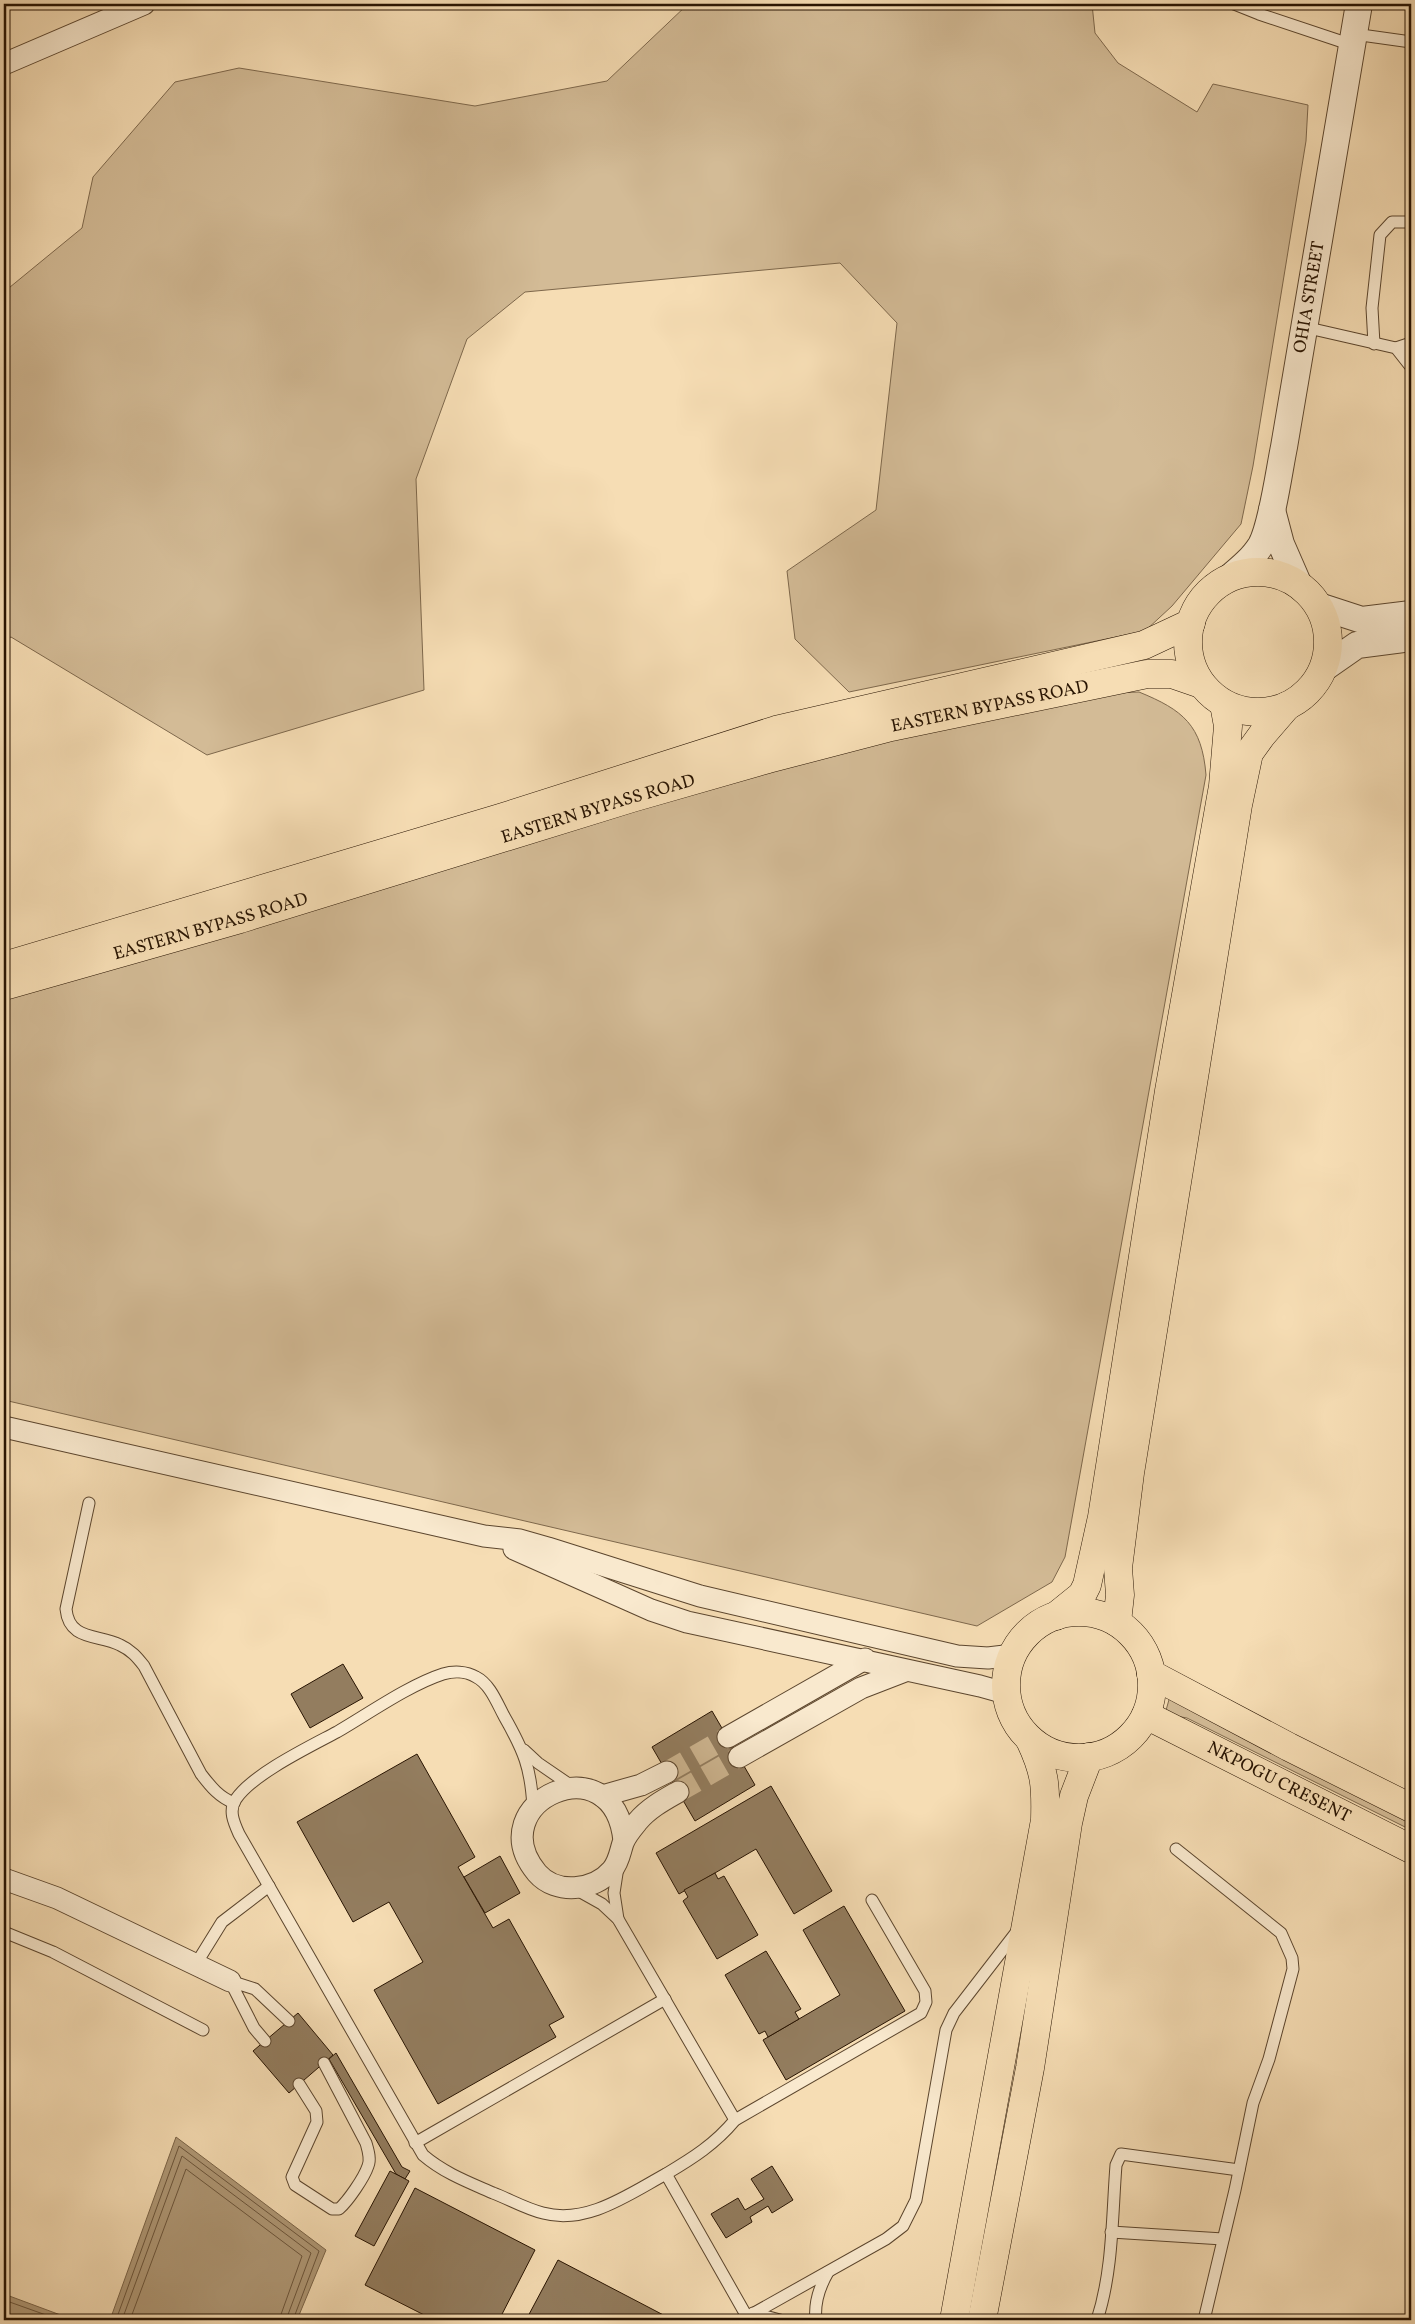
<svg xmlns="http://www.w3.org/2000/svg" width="1415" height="2324" font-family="Vollkorn,serif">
	<rect width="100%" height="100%" fill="#f6ddb4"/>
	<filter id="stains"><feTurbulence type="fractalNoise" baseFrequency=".004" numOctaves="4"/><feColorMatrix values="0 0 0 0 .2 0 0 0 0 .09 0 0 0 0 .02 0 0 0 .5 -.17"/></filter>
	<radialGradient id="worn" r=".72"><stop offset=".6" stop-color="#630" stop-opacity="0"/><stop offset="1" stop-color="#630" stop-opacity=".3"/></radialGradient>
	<g fill="#d3bb96" stroke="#7e684c">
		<path d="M688,4h404l3,29 23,30 79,49 16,-28 95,21 -2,36 -53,325 -12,58 -69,82 -27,25 -296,61 -54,-53 -8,-68 89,-61 21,-187 -57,-60 -315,29 -58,47 -51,140 8,211 -217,65 -196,-118 -7,3v-348l78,-64 11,-51 82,-95 64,-14 236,38 132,-25z"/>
		<path d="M1139,692c44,18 63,33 67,83l-141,782 -13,25 -75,44 -973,-226v-412l656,-198 403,-95z"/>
		<path d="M1170,1696l20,13 221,113v8l-224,-112 -22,-4z"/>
	</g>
	<g fill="#b09977" stroke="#7a6448">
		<path d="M176,2137l150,113 -29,70h-187z"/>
		<path d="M4,2294l70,26h-70z"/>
	</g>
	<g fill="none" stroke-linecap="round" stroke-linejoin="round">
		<g stroke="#6c563c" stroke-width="1">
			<path d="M4,2300l56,20"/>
			<path d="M116,2320l63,-174 140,105 -26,69"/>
			<path d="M122,2320l60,-164 129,97 -25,67"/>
			<path d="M130,2320l56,-151 116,87 -23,64"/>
		</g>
	</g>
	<g fill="#937d5f" stroke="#281402">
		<path d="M343,1664l20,34 -53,30 -19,-34z"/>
		<path d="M712,1711l43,74 -60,36 -43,-74z"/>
		<path d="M417,1754l58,103 -17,10 35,61 16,-9 55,98 -15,8 7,12 -118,67 -64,-114 49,-28 -34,-60 -36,20 -56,-100z"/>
		<path d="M771,1786l61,105 -38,23 -38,-65 -77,45 -23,-41z"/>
		<path d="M500,1856l20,37 -35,20 -21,-36z"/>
		<path d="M715,1873l3,6 6,-3 34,59 -41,24 -34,-58 5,-4 -4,-7z"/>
		<path d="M844,1906l61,105 -119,69 -23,-40 77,-45 -37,-65z"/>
		<path d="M766,1951l35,58 -6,3 4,7 -31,18 -3,-6 -6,3 -34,-59z"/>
		<path d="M298,2013l35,42 -44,38 -36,-42z"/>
		<path d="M336,2053l66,114 8,4 -5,8 -9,-5 -67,-115z"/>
		<path d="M772,2166l21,34 -21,13 -4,-7 -18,11 2,5 -26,16 -15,-24 27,-16 7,12 19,-11 -13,-20z"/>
		<path d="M390,2171l19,10 -35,65 -19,-10z"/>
		<path d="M415,2188l120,62 -36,70h-65l-69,-35z"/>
		<path d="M558,2260l115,60h-147z"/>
	</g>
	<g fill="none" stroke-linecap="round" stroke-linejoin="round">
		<g stroke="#cdb590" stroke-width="21" stroke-dasharray="21 11" stroke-linecap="butt">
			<path d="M667,1772l61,-35"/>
			<path d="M678,1792l61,-35"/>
		</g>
		<defs>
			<g id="service">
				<path d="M1234,4l25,10 93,31"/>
				<path d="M1354,34l57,8"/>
				<path d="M1304,327l92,21 15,19"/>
				<path d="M1374,344l-2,-36 8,-73 12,-13h19"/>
				<path d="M1396,348l15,-5"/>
				<path d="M89,1503l-23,106c3,32 32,25 54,36 11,5 17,12 24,21l57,108c10,13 18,23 33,29"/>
				<path d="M524,1750l14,13 35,24"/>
				<path d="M533,1808c-2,-40 -9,-57 -29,-92 -7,-13 -14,-32 -28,-39 -10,-6 -23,-6 -33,-3 -34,11 -75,40 -106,58 -28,15 -84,42 -101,67 -8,11 -2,24 3,35l184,321c21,18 45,27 70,38 16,6 33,16 50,20 44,12 86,-19 123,-39l80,141"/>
				<path d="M1176,1849l105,84 11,25 1,11 -24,90 -16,44 -18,87 -31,130"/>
				<path d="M618,1867l-4,26 4,26"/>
				<path d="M577,1890l25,14 16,15 117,201"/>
				<path d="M4,1932l49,20 150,78"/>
				<path d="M196,1964l26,-42 47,-36"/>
				<path d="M265,2041l-11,-13 -24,-47 25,8 34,32"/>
				<path d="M299,2084l17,27 1,11 -25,55 3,8 37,24h7c9,-8 25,-31 29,-43 3,-7 0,-16 -2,-23l-42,-80"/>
				<path d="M415,2143l250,-144"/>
				<path d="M666,2174c27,-16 49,-30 69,-54l186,-107 5,-11 -1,-11 -53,-91"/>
				<path d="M1111,2232l112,7"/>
				<path d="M756,2312l130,-73 17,-13 13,-26 30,-170 8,-17 64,-83"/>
				<path d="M753,2313l27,7"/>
				<path d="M816,2320c-2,-17 4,-34 12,-48"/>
				<path d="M1097,2320c16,-49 15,-104 19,-155l5,-11 118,16"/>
			</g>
			<g id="minor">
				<path d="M4,64l140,-60"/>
				<path d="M4,1427l480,109 36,4 28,8 152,48 257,60 31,2 25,-3"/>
				<path d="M514,1549l137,61 36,12 293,64 25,7"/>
				<path d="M728,1737l137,-78"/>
				<path d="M739,1757l122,-69 44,-17"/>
				<path d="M602,1796l39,-11 26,-13"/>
				<path d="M624,1841c-10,-101 -146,-39 -87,32 19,22 57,18 75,-3 7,-8 8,-18 11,-27 3,-8 10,-16 15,-22 11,-13 26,-21 40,-29"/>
				<path d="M4,1879l53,19 173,83"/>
			</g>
			<g id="tertiary">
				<path d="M1272,510l9,34 17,39"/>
				<path id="s1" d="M1229,578c12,-10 24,-20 32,-33 11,-20 18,-74 23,-98l75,-443"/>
				<path d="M1319,606l43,14 49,-6"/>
				<path d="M1324,668l33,-23 54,-7"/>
			</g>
			<g id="primary">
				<circle cx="1258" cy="642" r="70"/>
				<path d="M4,966l493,-147 279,-89 368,-85 47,-22"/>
				<path id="s2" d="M4,986l236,-67 392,-121 136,-39 123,-32 256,-53h25l29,10"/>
				<circle cx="1079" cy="1685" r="73"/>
				<path d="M1056,1616l26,-21 5,-10 15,-68 67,-426 54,-305 5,-60 -4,-22"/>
				<path d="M1117,1622l3,-27 -2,-27 12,-95 108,-668 11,-52 13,-18 25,-29"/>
				<path d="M1151,1674l138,73 122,61"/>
				<path id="s3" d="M1146,1715l265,134"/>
				<path d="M954,2320l91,-500c1,-35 0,-48 -15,-80"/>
				<path d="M982,2320l48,-252 38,-245 6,-27 15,-39"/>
			</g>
		</defs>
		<use href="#service" stroke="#5c462e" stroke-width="13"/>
		<use href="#minor" stroke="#5c462e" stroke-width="23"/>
		<use href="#tertiary" stroke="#5c462e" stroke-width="28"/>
		<use href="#primary" stroke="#281402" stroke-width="29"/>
		<use href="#service" stroke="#f9e9ce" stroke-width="11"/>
		<use href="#minor" stroke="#f9e9ce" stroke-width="21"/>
		<use href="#tertiary" stroke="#f9e9ce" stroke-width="26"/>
		<use href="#primary" stroke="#f6ddb4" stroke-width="28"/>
	</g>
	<g text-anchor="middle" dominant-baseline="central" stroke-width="5" stroke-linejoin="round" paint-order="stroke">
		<g font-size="18" fill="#281402" stroke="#f9e9ce">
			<text stroke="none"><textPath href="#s1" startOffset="299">OHIA STREET</textPath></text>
			<text stroke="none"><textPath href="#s2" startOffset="1025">EASTERN BYPASS ROAD</textPath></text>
			<text stroke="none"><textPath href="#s2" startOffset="620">EASTERN BYPASS ROAD</textPath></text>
			<text stroke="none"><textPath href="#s2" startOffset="215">EASTERN BYPASS ROAD</textPath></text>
			<text stroke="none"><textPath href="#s3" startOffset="149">NKPOGU CRESENT</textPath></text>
		</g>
	</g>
	<rect width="1415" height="2324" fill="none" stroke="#f6ddb4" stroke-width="20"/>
	<rect x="5" y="5" width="1405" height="2314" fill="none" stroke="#281402" stroke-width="2.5"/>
	<rect x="10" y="10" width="1395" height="2304" fill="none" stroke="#281402"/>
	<rect width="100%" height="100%" filter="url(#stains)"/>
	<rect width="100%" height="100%" fill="url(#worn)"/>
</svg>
